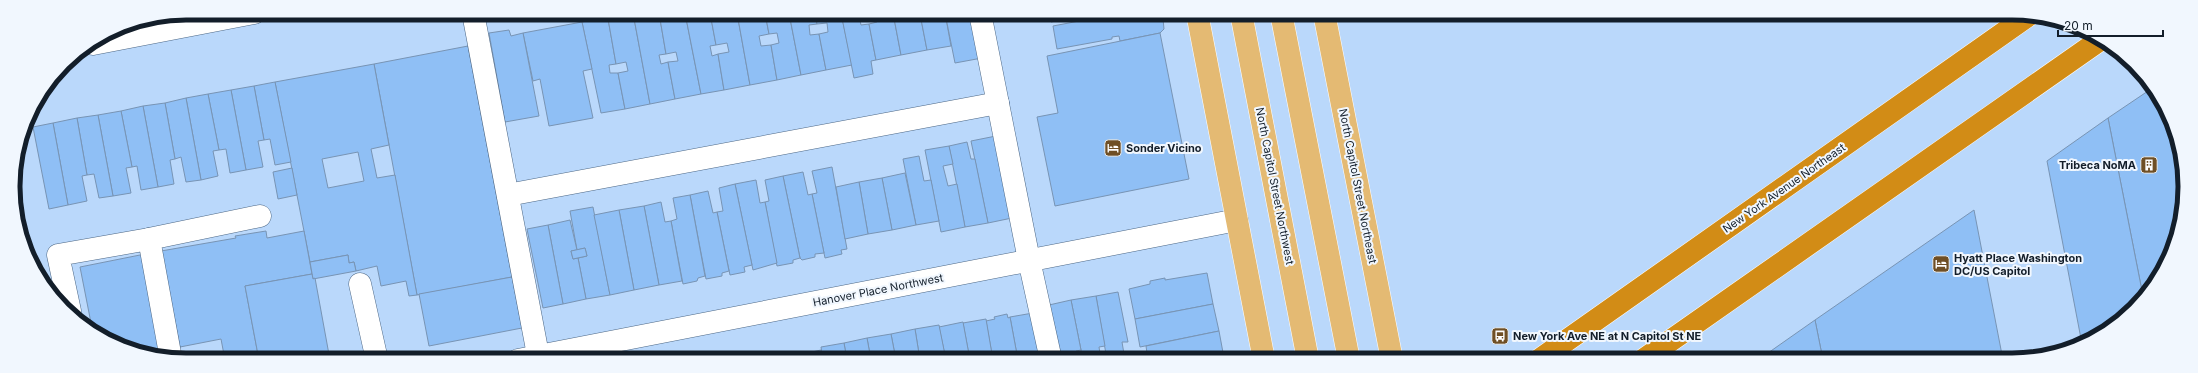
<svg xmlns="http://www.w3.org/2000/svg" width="2198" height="373" font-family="Inter,sans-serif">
	<rect width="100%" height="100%" fill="#bad8fb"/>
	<g fill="#8fbff5" stroke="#7894b4" fill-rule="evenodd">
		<path d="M597,13h10l9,51 -7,1 1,8h8l7,36 -24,4 -19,-91 16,-3z"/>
		<path d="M607,13h26l17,91 -25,5 -7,-36 10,-2 -2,-9 -10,2z"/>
		<path d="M633,13h26l7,41 -7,1 2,9 7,-2 7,37 -25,5z"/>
		<path d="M659,13h26l16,81 -26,5 -7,-37 10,-1 -2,-9 -10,2z"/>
		<path d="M685,13h25l6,32 -6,1 2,10 6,-2 6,36 -23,4z"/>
		<path d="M710,13h27l13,72 -26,5 -6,-36 11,-2 -2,-9 -11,2z"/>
		<path d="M737,13h28l4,21 -10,2 2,10 10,-1 6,35 -27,5z"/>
		<path d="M765,13h24l12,62 -24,5 -6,-35 8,-2 -2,-10 -8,1z"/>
		<path d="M789,13h26l2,11 -8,1 1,10 9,-1 7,36 -25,5z"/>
		<path d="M815,13h26l11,52 -26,5 -7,-36 9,-2 -1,-9 -10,1z"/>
		<path d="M841,13h26l-8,3 2,9 8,-1 7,36 -5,1 2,13 -19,4z"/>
		<path d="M876,13h17l8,42 -25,5 -7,-36 8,-2z"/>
		<path d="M893,13h18v3l9,-2 7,36 -26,5z"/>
		<path d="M927,13h18l6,33 -24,4 -7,-36z"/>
		<path d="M945,13h29l8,45 -27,5z"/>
		<path d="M1050,13h47l-46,9z"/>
		<path d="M1121,13h35l1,3 6,3 1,10 -4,4 -40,8 -1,-5 -7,1v2l-55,10 -4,-23z"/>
		<path d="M582,22l10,47 -9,2 10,47 -44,8 -9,-47 -7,2 -10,-48z"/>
		<path d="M509,30l2,6 12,-3 16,83 -34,6 -16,-89z"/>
		<path d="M1160,33l29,146 -134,27 -18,-89 21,-4 -11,-57z"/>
		<path d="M468,46l44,231 -95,18 -43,-231z"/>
		<path d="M374,64l15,81 -18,4 6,29 18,-3 22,120 -8,1 -3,-15 -25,5 -4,-20 -21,5 -2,-9 -5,1 -1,-8 -38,7 -35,-180zM358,152l6,29 -36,7 -6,-29z"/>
		<path d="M275,82l16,80 -16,3 -5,-26 -6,1 -10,-54z"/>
		<path d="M254,86l10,54 -6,1 5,26 -17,3 -15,-80z"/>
		<path d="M2151,89l25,42 9,67 -13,55 -29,43 -35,-178z"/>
		<path d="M231,90l15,80 -16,3 -4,-24 -7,1 -11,-56z"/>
		<path d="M208,94l11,56 -6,1 5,25 -17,4 -15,-82z"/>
		<path d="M186,98l15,82 -15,2 -5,-25 -6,2 -10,-56z"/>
		<path d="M165,103l10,56 -5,1 4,24 -16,3 -15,-81z"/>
		<path d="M143,106l15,81 -17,3 -4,-24 -5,1 -11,-56z"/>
		<path d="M121,111l11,56 -6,1 5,25 -18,3 -15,-81z"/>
		<path d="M98,115l15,81 -14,2 -5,-24 -7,1 -10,-57z"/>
		<path d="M77,118l10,57 -5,1 5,25 -19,4 -15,-82z"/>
		<path d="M2108,118l35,178 -9,13 -46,33 -6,2 -35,-183z"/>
		<path d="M53,123l15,82 -19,4 -16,-82z"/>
		<path d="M996,136l16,82 -24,5 -17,-82z"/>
		<path d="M967,142l4,17h4l13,64 -23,4 -16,-81z"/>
		<path d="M949,146l4,18 -10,2 5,20 9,-2 8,43 -24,5 -16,-82z"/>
		<path d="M919,156l5,25 7,-1 8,41 -23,4 -13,-66z"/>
		<path d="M832,167l15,82 -6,1 1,4 -17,4 -13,-64 5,-1 -5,-22z"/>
		<path d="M292,168l5,27 -19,4 -5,-27z"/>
		<path d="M803,172l5,23 4,-1 12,59 -9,1v3l-13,3 -2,-2 -17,-82z"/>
		<path d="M905,173l11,52 -24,5 -10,-52z"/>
		<path d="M783,176l17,82 -7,2v3l-16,3 -12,-64 4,-1 -4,-21z"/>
		<path d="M882,178l10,52 -24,4 -9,-52z"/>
		<path d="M756,180l4,23 5,-1 12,61 -24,7 -18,-86z"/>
		<path d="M859,182l9,52 -23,5 -9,-52z"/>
		<path d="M735,184l17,81 -8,2 1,5 -15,3 -13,-63 6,-1 -4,-23z"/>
		<path d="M708,191l5,22 4,-1 12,59 -7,2v3l-16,3 -16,-84z"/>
		<path d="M690,195l15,81 -7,2 -1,3 -14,3 -12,-63 6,-2 -4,-21z"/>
		<path d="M661,202l4,20 6,-1 11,60 -23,4 -15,-79z"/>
		<path d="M644,206l15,79 -25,5 -15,-80z"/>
		<path d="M593,207l17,88 -24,4 -8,-41 9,-2 -2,-8 -8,2 -7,-39z"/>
		<path d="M619,210l15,80 -24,5 -16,-80z"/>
		<path d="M1974,210l29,150h-180l-8,-40z"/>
		<path d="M570,220l7,30 -6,1 2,8 5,-1 8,41 -23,5 -15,-79z"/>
		<path d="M548,225l15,79 -20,4 -16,-79z"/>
		<path d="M266,231l1,7 37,-7 8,43 -67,12 14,74h-34l-4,-21 -41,8 -19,-96 75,-13 -1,-2z"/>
		<path d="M585,248l2,8 -14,3 -2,-8z"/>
		<path d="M145,254l20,103 -55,-15 -18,-14 -12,-61z"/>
		<path d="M348,255l1,8 5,-1 2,9 -43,8 -3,-17z"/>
		<path d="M1207,273l6,31 -78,15 -6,-30 21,-5v-3l15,-3v2z"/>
		<path d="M312,274l1,5 2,-1 15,82h-71l-14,-74z"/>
		<path d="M512,277l10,51 -93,18 -10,-52z"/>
		<path d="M1118,292l10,50h-6l3,18h-18l-11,-64z"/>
		<path d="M1096,296l9,50 -6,1 2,13h-18l-12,-60z"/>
		<path d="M1071,300l10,50 -5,1 1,9h-18l-10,-55z"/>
		<path d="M1213,304l6,27 -79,16 -5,-28z"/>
		<path d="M1033,313l9,47h-24l-8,-43z"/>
		<path d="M1007,314l1,4 2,-1 8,43h-25l-7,-39 9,-2 -1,-2z"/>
		<path d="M986,319l7,41h-23l-7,-37z"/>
		<path d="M1815,320l8,40h-65z"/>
		<path d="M963,322l7,38h-24l-7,-33z"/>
		<path d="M939,325l7,35h-26l-5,-31z"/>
		<path d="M915,329l5,31h-24l-5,-26z"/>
		<path d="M1219,331l5,27 -76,2 -2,-14z"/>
		<path d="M891,334l5,26h-25l-4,-22z"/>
		<path d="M867,338l4,22h-24l-3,-17z"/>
		<path d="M844,343l3,17h-24l-2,-13z"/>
		<path d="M821,350l2,10h-24l-1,-5z"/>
	</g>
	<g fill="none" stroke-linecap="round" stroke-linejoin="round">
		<defs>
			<g id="minor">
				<path d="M473,13l66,347"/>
				<path d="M980,13l49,247 22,100"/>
				<path d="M93,44l161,-31"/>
				<path d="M508,195l490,-92"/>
				<path d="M149,239l111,-23"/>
				<path d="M360,284l17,76"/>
				<path d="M70,311l-12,-56 91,-16 22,120"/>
				<path d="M518,360l719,-140"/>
			</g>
			<g id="major">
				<path d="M1197,13l67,347"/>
				<path d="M1241,13l67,347"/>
				<path d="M1281,13l68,347"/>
				<path d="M1324,13l68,347"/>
			</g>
			<g id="highway">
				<path d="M1539,360l490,-345"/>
				<path d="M1643,360l457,-320"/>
			</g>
		</defs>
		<use href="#minor" stroke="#4c6785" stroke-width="23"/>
		<use href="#major" stroke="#fff" stroke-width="23"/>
		<use href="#highway" stroke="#fff" stroke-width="23"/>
		<use href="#minor" stroke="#fff" stroke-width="22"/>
		<use href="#major" stroke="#e4ba73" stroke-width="22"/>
		<use href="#highway" stroke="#d28c16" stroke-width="22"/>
	</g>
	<defs>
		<symbol id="hotel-square" viewBox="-11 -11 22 22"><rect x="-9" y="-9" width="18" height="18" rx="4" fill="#6f4f25" stroke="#f1f7fe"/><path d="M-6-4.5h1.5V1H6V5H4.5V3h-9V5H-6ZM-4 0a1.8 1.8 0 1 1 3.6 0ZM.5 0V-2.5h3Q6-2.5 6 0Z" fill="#fff"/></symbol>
		<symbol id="building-square" viewBox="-11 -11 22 22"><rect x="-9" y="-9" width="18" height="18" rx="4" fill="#6f4f25" stroke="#f1f7fe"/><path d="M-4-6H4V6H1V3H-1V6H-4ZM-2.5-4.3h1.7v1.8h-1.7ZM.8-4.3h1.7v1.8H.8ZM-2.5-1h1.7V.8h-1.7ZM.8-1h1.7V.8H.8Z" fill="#fff"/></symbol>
		<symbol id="bus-square" viewBox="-11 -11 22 22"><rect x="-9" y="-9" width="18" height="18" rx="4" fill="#6f4f25" stroke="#f1f7fe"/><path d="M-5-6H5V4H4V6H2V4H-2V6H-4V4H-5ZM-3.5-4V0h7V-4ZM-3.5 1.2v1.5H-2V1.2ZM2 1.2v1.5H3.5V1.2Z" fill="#fff"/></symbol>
	</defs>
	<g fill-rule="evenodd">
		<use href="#hotel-square" x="1103" y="138" width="20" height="20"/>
		<use href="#building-square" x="2139" y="155" width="20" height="20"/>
		<use href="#hotel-square" x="1931" y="254" width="20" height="20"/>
		<use href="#bus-square" x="1490" y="326" width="20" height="20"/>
	</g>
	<g text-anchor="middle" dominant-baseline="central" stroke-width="4" stroke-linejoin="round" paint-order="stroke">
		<g font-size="11" font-weight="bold" fill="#131e2a" stroke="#f1f7fe" text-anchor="start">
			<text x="1126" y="148">Sonder Vicino</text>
			<text x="2136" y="165" text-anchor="end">Tribeca NoMA</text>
			<text x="1954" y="258">Hyatt Place Washington<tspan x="1954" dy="13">DC/US Capitol</tspan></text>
			<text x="1513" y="336">New York Ave NE at N Capitol St NE</text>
		</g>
		<g font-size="11" fill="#131e2a" stroke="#f1f7fe">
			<text transform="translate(1275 186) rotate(79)">North Capitol Street Northwest</text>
			<text transform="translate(1358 186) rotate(79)">North Capitol Street Northeast</text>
			<text transform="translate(1784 188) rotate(-35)">New York Avenue Northeast</text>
			<text transform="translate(878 290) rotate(-11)">Hanover Place Northwest</text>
		</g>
	</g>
	<path d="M0 0H2198V373H0ZM186 20H2012A166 166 0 0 1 2178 186V187A166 166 0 0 1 2012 353H186A166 166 0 0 1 20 187V186A166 166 0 0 1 186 20Z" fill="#f1f7fe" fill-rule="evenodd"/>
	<path fill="none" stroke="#131e2a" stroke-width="5" d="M186 20H2012A166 166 0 0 1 2178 186V187A166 166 0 0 1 2012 353H186A166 166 0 0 1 20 187V186A166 166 0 0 1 186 20Z"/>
	<path d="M2058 30v6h105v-6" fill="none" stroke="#131e2a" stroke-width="2"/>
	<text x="2064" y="30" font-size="12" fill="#131e2a" stroke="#f1f7fe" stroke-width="3" paint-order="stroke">20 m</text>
</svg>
